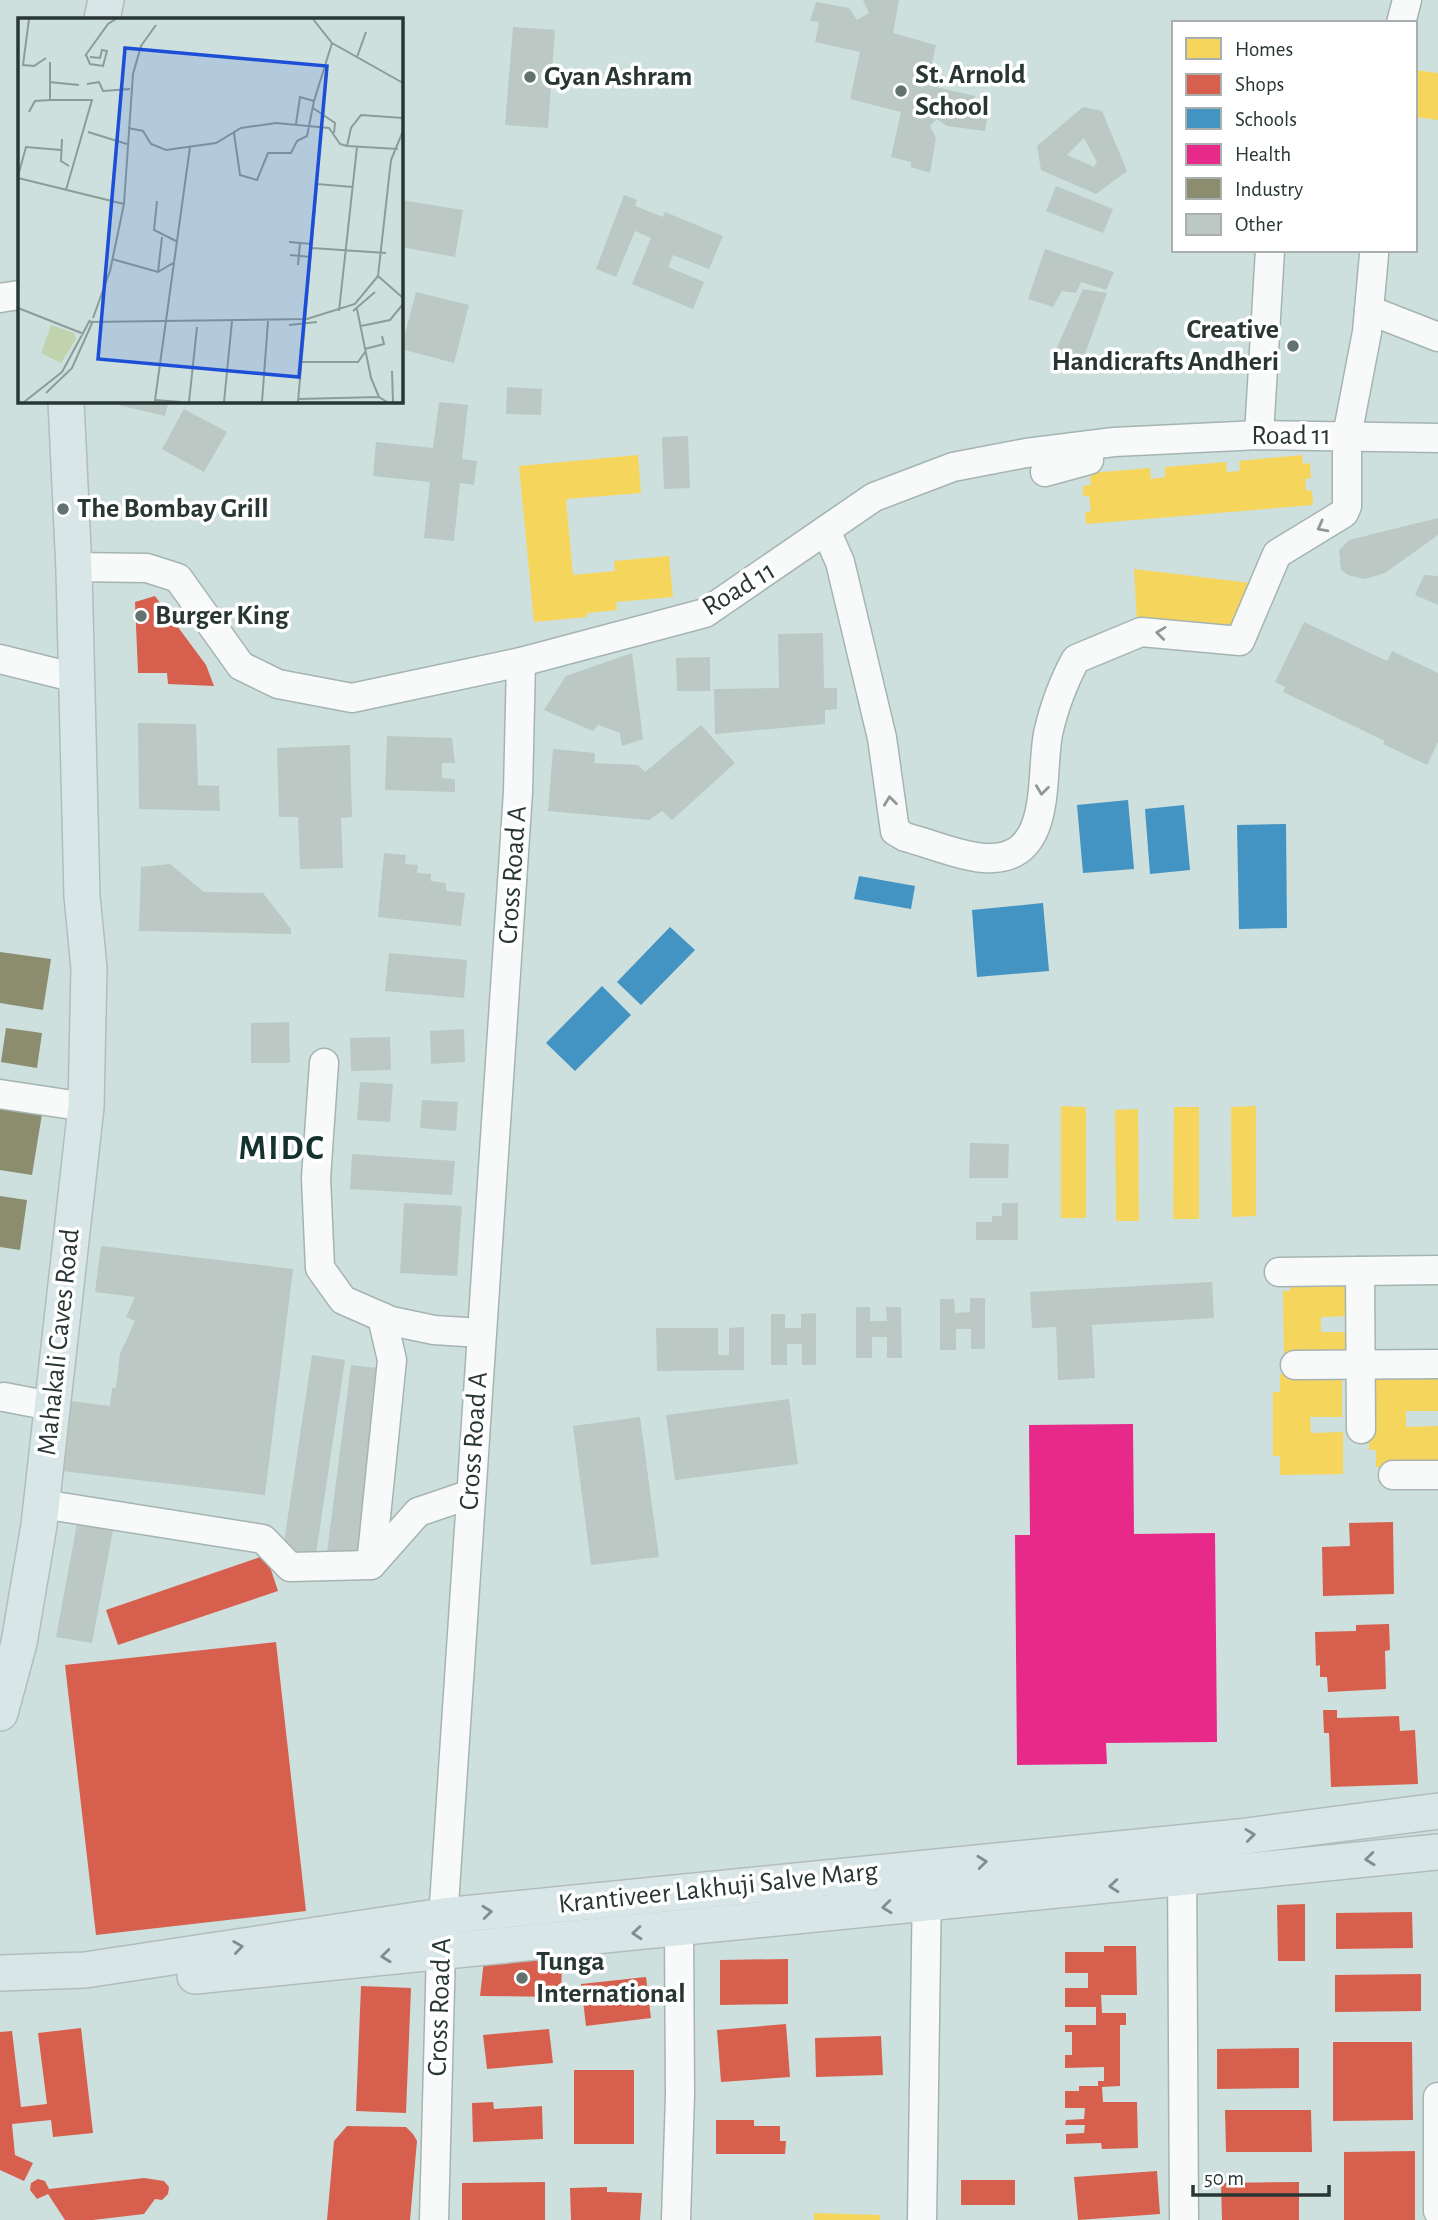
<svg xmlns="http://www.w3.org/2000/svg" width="1438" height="2220" font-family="'Alegreya Sans',sans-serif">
	<rect width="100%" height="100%" fill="#cde0dd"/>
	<g fill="#f6d55c">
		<path d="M1415,70l23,3v47l-23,-3z"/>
		<path d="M638,455l3,38 -75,6 7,76 42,-4 -1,-10 55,-5 4,41 -57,5 1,8 -30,3v4l-53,5 -15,-156z"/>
		<path d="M1302,455l1,9 7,-1 1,15 -6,1 1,12 6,-1 1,15 -227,19 -1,-12 6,-1 -2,-15h-6v-10l8,-1 -1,-12 60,-5 1,11 14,-2v-10l61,-5 1,10 13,-1 -1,-10z"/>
		<path d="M1134,569l117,14 -15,53 -99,-13z"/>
		<path d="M1061,1106l25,1v111h-25z"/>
		<path d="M1256,1106v110l-24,1 -1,-110z"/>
		<path d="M1174,1107h25v112h-26z"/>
		<path d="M1138,1109l1,112h-23l-1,-111z"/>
		<path d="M1352,1273l1,43 -32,1v15h32v32l-69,-9 -1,-64h7v-17z"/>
		<path d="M1375,1368h63v43h-32v16l32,-1v41h-62v-17h-7v-65h6z"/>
		<path d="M1280,1374h62v43h-32l1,16 32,-1v42l-63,1v-19h-7v-64h7z"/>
		<path d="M814,2213l66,2v5h-66z"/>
	</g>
	<g fill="#d6604d">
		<path d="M155,596l51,69 8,21 -46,-2 -1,-11h-29l-3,-71z"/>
		<path d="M1393,1522l1,72 -71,2 -1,-49 28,-1 -1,-23z"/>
		<path d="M266,1555l12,36 -160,54 -12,-35z"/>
		<path d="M1389,1624l1,26 -5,1 1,38 -58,3 -1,-15h-7v-12l-4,1 -1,-34 41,-1v-6z"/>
		<path d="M276,1642l30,269 -210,24 -31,-270z"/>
		<path d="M1323,1710h14v8l62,-2 1,15 15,-1 3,54 -87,3 -2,-54h-5z"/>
		<path d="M1305,1904v57h-27l-1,-56z"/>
		<path d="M1412,1912l1,36 -77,1v-36z"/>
		<path d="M1104,1946h32l1,49h-36l1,18h24v12h-6v61l-18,1 1,15h34l1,46 -36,1 -1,-6 -35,1v-10l18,-1 1,-8h-20l1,-5 18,-1 1,-11h-20v-17h14v-5h19v-5h6v-14l-39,1v-13h7v-23h-7v-7h31v-18h-31v-19h23v-15h-23v-21h39z"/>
		<path d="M788,1959v45l-68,1v-45z"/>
		<path d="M484,1960h78l-1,37 -81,-1z"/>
		<path d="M1421,1974v37l-86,1v-37z"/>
		<path d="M646,1977l5,41 -65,8 -5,-42z"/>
		<path d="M361,1986l50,2 -5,125 -50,-2z"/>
		<path d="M786,2024l4,53 -69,5 -4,-52z"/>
		<path d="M81,2028l12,105 -40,4 -2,-17 -39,4 3,31 18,8 -9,18 -24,-11v-138l12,-1 9,76 26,-3 -9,-71z"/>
		<path d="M549,2029l4,34 -66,6 -4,-34z"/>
		<path d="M881,2036l2,39 -67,2 -1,-39z"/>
		<path d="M1333,2042h79l1,78 -80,1z"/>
		<path d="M1299,2048v40l-82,1v-40z"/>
		<rect x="574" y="2070" width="60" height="74"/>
		<path d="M493,2102l1,7 48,-3 1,33 -70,3 -1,-39z"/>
		<path d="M1225,2110h86l1,42h-86z"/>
		<path d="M716,2120h38v6h26v15h6l-1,13h-69z"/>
		<path d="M347,2126l59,1 7,7 4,7 -7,79h-83l7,-79z"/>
		<path d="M1415,2151v69h-71v-68z"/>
		<path d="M1157,2171l3,43 -82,6 -4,-43z"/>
		<path d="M144,2178l20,3 5,6 -1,7 -6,6 -7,-1 -11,15 -51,6h-28l-17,-26 -11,5 -7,-9 1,-7 7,-4 7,2 4,8z"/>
		<rect x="961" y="2180" width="54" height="25"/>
		<path d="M545,2182v38h-83v-37z"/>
		<path d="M1299,2182v38h-77l-1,-37z"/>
		<path d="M607,2187v5l35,1 -2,27h-69l-1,-32z"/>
	</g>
	<g fill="#4393c3">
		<path d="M1128,800l6,69 -51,4 -6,-68z"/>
		<path d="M1184,805l6,65 -40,4 -5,-65z"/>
		<path d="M1286,824l1,104 -48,1 -2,-104z"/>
		<path d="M859,876l56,10 -4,23 -57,-10z"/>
		<path d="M1043,903l6,68 -72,6 -5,-67z"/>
		<path d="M670,927l25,23 -54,55 -24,-23z"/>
		<path d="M602,986l29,29 -56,56 -29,-28z"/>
	</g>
	<path fill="#e7298a" d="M1133,1424l1,110 81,-1 2,209 -111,1 1,21 -90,1 -2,-230h15l-1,-110z"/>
	<g fill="#8c8c6e">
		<path d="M0,952l51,7 -8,51 -43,-7z"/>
		<path d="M6,1028l36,5 -5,35 -36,-6z"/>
		<path d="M0,1108l42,6 -10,61 -32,-5z"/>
		<path d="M0,1196l27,4 -7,50 -20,-3z"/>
	</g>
	<g fill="#bbc8c3" fill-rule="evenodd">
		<path d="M863,0h36l-6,33 43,12 -9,40 48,11 -1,8 15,3 -4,24 -38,-5 -10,-7 -7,7 6,12 -6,35 -19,-6v-5l-20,-5 10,-45 -51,-13 10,-47 -45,-10 4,-20 -9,-1 6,-19 33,6 8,12 12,-7z"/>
		<path d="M513,27l42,3 -7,98 -43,-3z"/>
		<path d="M1083,107l19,4 25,60 -31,23 -55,-24 -4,-24zM1084,138l13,24 -3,5 -27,-12z"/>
		<path d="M1056,186l57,23 -10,24 -57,-22z"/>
		<path d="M624,195l13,5 -2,6 28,11 2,-5 58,24 -14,33 -36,-14 -5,12 36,15 -11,27 -61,-25 19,-46 -16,-7 -19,46 -20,-8z"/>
		<path d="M401,200l62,10 -8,47 -54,-10z"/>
		<path d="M1045,249l69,23 -8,18 -25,-8 -5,11 -14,-2 -9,16 -25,-8z"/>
		<path d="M1083,289l24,4 -25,69 -27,-10z"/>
		<path d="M416,292l53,13 -15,58 -53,-14z"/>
		<path d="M507,387l35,2 -1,26 -35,-1z"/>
		<path d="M114,401h55l-4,15 -51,-12z"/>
		<path d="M439,402l29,3 -6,54 15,2 -3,24 -14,-2 -6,58 -30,-3 6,-56 -57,-6 3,-34 57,6z"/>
		<path d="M184,409l43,23 -23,40 -42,-23z"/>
		<path d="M688,436l2,52 -26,1 -2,-52z"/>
		<path d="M1438,518v17l-53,38 -20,6 -17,-4 -7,-5 -2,-20 10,-10z"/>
		<path d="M1424,575l14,1v29l-23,-10z"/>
		<path d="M1304,622l83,39 5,-10 46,22v69l-11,23 -44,-21 2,-3 -102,-49 2,-5 -10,-5z"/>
		<path d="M823,633l1,55h13v21l-12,1v14l-110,10 -1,-45 65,-1 -1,-54z"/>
		<path d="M632,653l11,86 -21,7 -2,-13 -22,-8 -5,6 -49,-21 22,-34z"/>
		<path d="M710,657v34h-33l-1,-33z"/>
		<path d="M138,723l58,1 2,61 21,1 1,25 -81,-2z"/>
		<path d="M701,725l34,38 -63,57 -10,-9 -13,9 -101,-9 5,-62 42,4 -1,10 44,2 7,7z"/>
		<path d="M387,736l65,2 3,25h-13v15l13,1v13l-70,-2z"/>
		<path d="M350,745l2,72 -11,1 2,50 -43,1 -2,-52h-19l-2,-69z"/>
		<path d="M384,853l22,2 -1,9 13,1 -1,8 14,1v7l15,2v8l19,2 -4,33 -83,-9z"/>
		<path d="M170,864l34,28 59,1 28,36v5l-152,-3 2,-64z"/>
		<path d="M389,953l78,7 -3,38 -79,-7z"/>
		<path d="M289,1022l1,41h-39v-40z"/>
		<path d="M464,1029l1,33 -34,2 -1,-33z"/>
		<path d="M390,1037l1,33 -40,1 -1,-33z"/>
		<path d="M360,1082l33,2 -3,38 -33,-2z"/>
		<path d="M422,1100l36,2 -2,29 -36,-3z"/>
		<path d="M970,1143l39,1 -1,34h-39z"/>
		<path d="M352,1154l103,7 -3,34 -102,-6z"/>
		<path d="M404,1203l58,3 -5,70 -57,-3z"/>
		<path d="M1002,1203h16v37h-42v-18h16v-6h10z"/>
		<path d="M101,1246l192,23 -28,226 -203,-24 9,-70 39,5 2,-18h4l4,-34 15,-33 -9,-4 9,-20 -40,-5z"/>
		<path d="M1212,1282l2,36 -122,7 3,53 -37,2 -2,-53 -24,1 -2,-36z"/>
		<path d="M970,1298h15v51h-14v-20h-15v21h-16v-51h14l1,14 15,-1z"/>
		<path d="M856,1307h14v14h17l-1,-14h15l1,51h-15v-21h-15v21h-16z"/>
		<path d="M816,1313v52h-14v-21h-15v21h-16v-51h14v14h16v-14z"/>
		<path d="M744,1327v43l-87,1 -1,-43h62v27h11v-27z"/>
		<path d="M312,1355l33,5 -29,194 -33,-5z"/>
		<path d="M351,1365l35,4 -24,188 -35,-5z"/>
		<path d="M789,1399l9,65 -123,16 -9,-65z"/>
		<path d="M640,1417l19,140 -68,8 -18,-139z"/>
		<path d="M78,1518l36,7 -22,118 -36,-6z"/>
	</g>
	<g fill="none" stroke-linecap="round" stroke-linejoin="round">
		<defs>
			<g id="minor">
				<path d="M1401,23l6,-23"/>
				<path d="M0,298l19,-3"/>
				<path d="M1369,310l69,27"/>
				<path d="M1259,435l11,-185"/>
				<path d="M1045,472l44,-12"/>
				<path d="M827,533l13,29 42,176 13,93 10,6c24,6 64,23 88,21 60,-3 47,-83 55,-124 5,-24 16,-54 28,-75l65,-27 99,9 37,-87 67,-41 3,-7v-70l20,-104 7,-77"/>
				<path d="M73,567l74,1 31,10 63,88 37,18 74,14 169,-36 184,-49 169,-116 79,-30 73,-14 88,-11 145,-7 179,3"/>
				<path d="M0,659l76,19"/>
				<path d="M324,1063l-8,115 4,90 23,32 48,21 43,9 47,3"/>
				<path d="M0,1094l86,13"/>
				<path d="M1360,1271l1,158"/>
				<path d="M1279,1272l159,-2"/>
				<path d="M1295,1365l143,-1"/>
				<path d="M4,1397l47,9"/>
				<path d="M1393,1475h45"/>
				<path d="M42,1504l221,35 27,28 81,-2 47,-53 53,-18"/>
				<path d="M371,1565l21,-205 -10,-43"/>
				<path d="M1182,1859l2,361"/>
				<path d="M1438,2097v114"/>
				<path d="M434,2220l7,-270 77,-1158 3,-130"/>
				<path d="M676,2220l4,-125 -1,-166"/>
				<path d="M922,2220l5,-336"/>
			</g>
			<g id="major">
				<path d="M102,19l4,-19"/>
				<path d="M0,1713l19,-70 20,-118 47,-418 3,-139 -7,-72 -8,-325 -8,-170"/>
				<path d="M0,1973l85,-3 358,-54 796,-79 199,-26"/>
				<path d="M195,1976l1243,-124"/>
			</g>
		</defs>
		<use href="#minor" stroke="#a5b4b2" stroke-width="31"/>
		<use href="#major" stroke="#b2bdbb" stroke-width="38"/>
		<use href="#minor" stroke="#f8fafa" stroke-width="28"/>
		<use href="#major" stroke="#d9e6e7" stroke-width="35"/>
	</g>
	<defs><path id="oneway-chevron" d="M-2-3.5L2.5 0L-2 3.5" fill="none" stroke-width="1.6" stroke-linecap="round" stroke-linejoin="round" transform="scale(1.75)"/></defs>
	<g stroke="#909897">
		<use href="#oneway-chevron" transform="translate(1322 527) rotate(152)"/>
		<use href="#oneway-chevron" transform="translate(1161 633) rotate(-173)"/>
		<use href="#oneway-chevron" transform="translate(1042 790) rotate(97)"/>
		<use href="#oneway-chevron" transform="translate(890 801) rotate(-97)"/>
	</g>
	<g stroke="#808e8e">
		<use href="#oneway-chevron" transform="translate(1250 1835) rotate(-7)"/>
		<use href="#oneway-chevron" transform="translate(1370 1859) rotate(174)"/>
		<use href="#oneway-chevron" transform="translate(982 1862) rotate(-6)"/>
		<use href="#oneway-chevron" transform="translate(1114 1886) rotate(175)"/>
		<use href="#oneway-chevron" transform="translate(887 1907) rotate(174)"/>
		<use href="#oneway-chevron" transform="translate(487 1912) rotate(-6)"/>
		<use href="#oneway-chevron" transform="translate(637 1933) rotate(175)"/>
		<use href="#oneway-chevron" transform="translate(238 1947) rotate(-8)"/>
		<use href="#oneway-chevron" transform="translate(386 1956) rotate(174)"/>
	</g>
	<g fill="#62726f" stroke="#fff" stroke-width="2.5">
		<circle cx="530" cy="77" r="7"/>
		<circle cx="901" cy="91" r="7"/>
		<circle cx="1293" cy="346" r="7"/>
		<circle cx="63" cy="509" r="7"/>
		<circle cx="141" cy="616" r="7"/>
		<circle cx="522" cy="1978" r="7"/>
	</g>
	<g text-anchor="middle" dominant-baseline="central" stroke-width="7" stroke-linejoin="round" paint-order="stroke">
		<g font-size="28" font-weight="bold" fill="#283634" stroke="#fff" text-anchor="start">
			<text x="915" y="75">St. Arnold<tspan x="915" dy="32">School</tspan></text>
			<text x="544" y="77">Gyan Ashram</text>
			<text x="1279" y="330" text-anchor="end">Creative<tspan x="1279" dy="32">Handicrafts Andheri</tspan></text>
			<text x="77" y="509">The Bombay Grill</text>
			<text x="155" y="616">Burger King</text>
			<text x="536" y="1962">Tunga<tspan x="536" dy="32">International</tspan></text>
		</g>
		<g font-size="28" fill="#283634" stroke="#fff">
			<text x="1291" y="436">Road 11</text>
			<text transform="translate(739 589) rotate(-31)">Road 11</text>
			<text transform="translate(513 875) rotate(-86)">Cross Road A</text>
			<text transform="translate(59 1342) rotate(-84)">Mahakali Caves Road</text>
			<text transform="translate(474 1441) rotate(-86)">Cross Road A</text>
			<text transform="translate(718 1888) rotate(-6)">Krantiveer Lakhuji Salve Marg</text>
			<text transform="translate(440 2007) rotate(-88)">Cross Road A</text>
		</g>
		<g font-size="35" font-weight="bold" letter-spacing="2" fill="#13312d" stroke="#fff">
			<text x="282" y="1148">MIDC</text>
		</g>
	</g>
	<g transform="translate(18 18)">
		<rect width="385" height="385" fill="#cde0dd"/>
		<path d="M33,307l23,8 2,6 -15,24 -20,-10z" fill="#c1d2ae"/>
		<path fill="none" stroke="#8b9c99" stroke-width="2" d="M11,1l-6,46 11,1 12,-8M295,1l19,24 71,40M68,37l4,9 13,2 4,-15 -5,-1 -2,8 -10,-1M67,38l23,-32 8,-5M339,39l9,-25M32,44v38h42l-26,90M31,64l30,3M69,66l12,-2 4,9 27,-2M295,90l22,15 -1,10M11,94l6,-11 15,-1M278,106l4,-27 14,4 18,-58M110,110l15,3 8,13 15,6 50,-7 25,-15 35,-5 53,5 11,16 7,2 51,3M70,114l39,12M216,115l6,42 17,5 11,-27h23l6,-12 10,-5 7,-35M44,121l-1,22 8,5M329,128l4,-18 10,-13 42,3M0,158l8,-29 35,3M0,160l106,26M139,183l-3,29 22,11M271,224l23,2M294,230l74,5M272,237l21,2M94,241l46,13 15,-9M280,247l2,-22M140,254l4,-35M360,258l25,22M0,290l66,26M339,291l14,69 8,19M321,293l18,-164M335,293l22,-19M75,300l17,-47 14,-67 9,-130 8,-28 15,-21M71,304l218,-3 48,-15 23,-28 13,-116 12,-29M271,307l28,-3M343,308l29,-6 13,-16M347,331l19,-5 -2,-8M283,344h57l7,-10M374,353l1,31M28,375l26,-25 21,-47M280,381l81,-2 8,5M6,384l38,-30 28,-52M163,384l-26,-2 35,-253M171,384l8,-75M206,384l8,-81M244,384l6,-81M280,384l19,-218 36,3"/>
		<path fill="#1d4ed8" fill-opacity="0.15" stroke="#1d4ed8" stroke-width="3.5" d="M107,30l202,18 -28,311 -201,-18z"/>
		<rect width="385" height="385" fill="none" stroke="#283634" stroke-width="3.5"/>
	</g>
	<rect x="1172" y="21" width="245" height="231" fill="#ffffff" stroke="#a9afae" stroke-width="2"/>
	<rect x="1186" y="38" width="35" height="21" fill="#f6d55c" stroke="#a9afae" stroke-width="2"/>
	<text x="1235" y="56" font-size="21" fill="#283634">Homes</text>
	<rect x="1186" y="74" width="35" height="21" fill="#d6604d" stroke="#a9afae" stroke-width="2"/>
	<text x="1235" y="91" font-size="21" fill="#283634">Shops</text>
	<rect x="1186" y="108" width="35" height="21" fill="#4393c3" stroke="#a9afae" stroke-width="2"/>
	<text x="1235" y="126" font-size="21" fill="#283634">Schools</text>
	<rect x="1186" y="144" width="35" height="21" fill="#e7298a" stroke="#a9afae" stroke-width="2"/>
	<text x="1235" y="161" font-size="21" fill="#283634">Health</text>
	<rect x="1186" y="178" width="35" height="21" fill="#8c8c6e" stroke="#a9afae" stroke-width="2"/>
	<text x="1235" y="196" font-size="21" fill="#283634">Industry</text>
	<rect x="1186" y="214" width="35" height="21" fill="#bbc8c3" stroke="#a9afae" stroke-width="2"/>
	<text x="1235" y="231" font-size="21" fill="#283634">Other</text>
	<path d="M1193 2185v10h136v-10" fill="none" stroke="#283634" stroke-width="3.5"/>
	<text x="1204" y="2185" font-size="21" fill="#283634" stroke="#ffffff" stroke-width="5" paint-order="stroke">50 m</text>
</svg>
